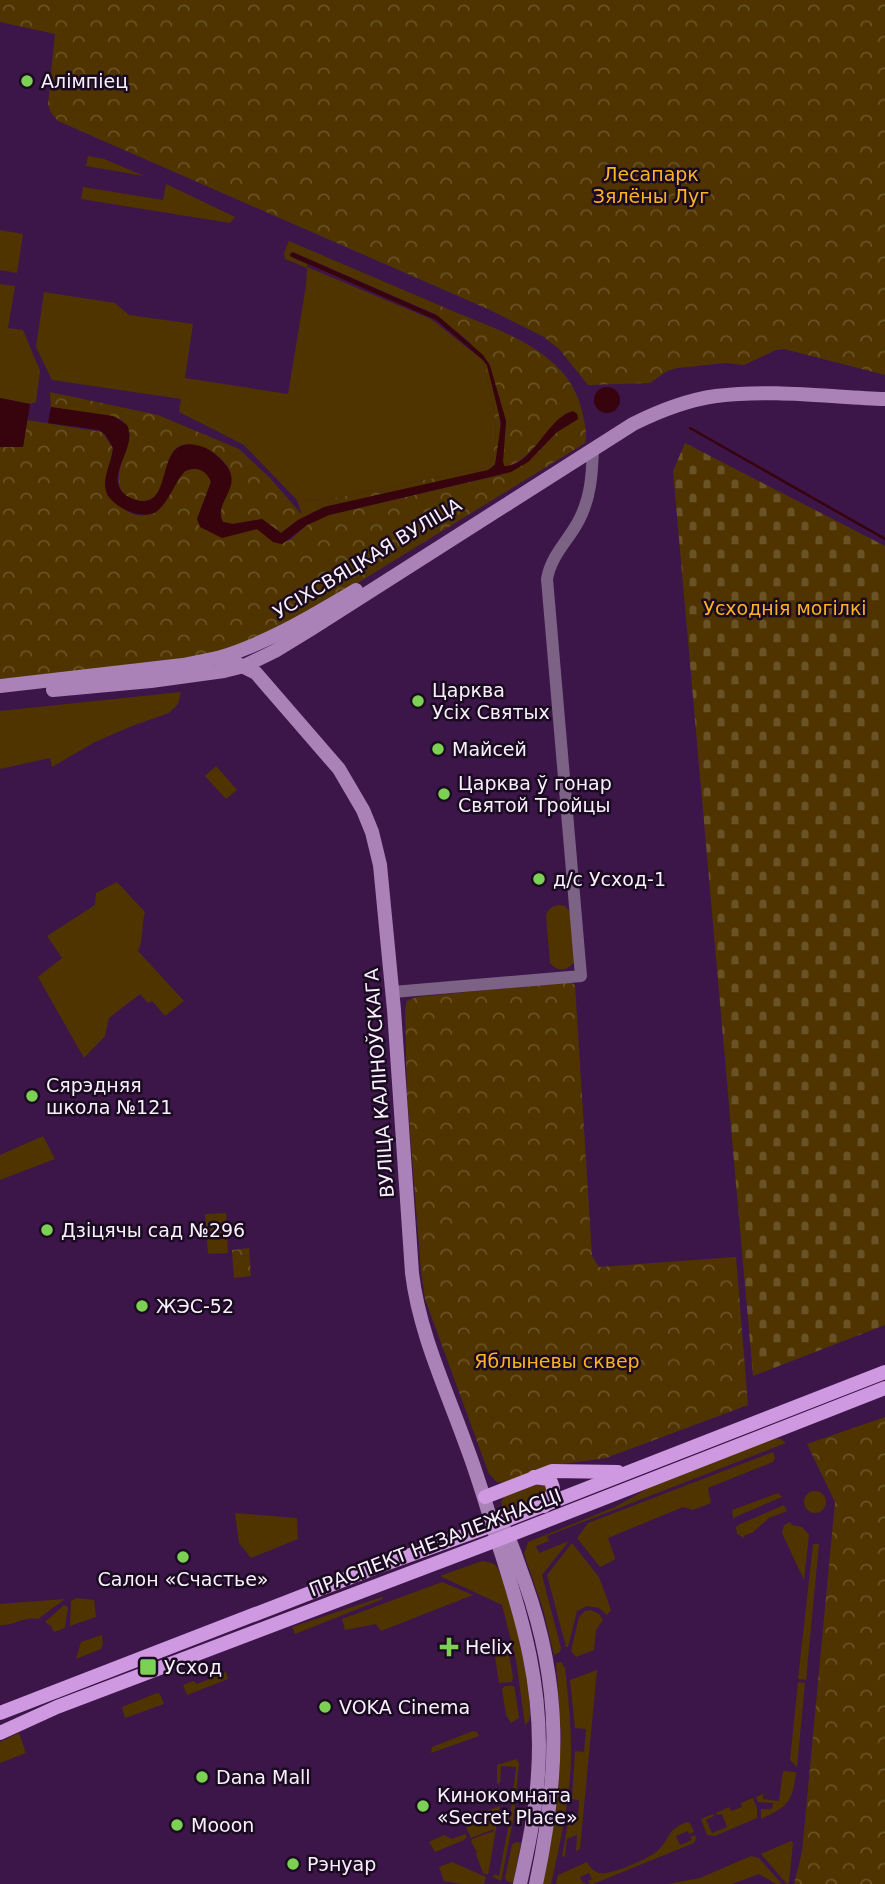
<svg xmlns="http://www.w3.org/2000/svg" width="885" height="1884" font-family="'DejaVu Sans',sans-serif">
	<defs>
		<pattern id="forest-crowns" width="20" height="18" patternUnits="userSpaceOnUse" patternTransform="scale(1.75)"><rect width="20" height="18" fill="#4f3400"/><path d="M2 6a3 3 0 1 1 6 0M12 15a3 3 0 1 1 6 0" fill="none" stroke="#695226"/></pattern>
		<pattern id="cemetery-stones" width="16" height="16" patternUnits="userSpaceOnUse" patternTransform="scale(1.75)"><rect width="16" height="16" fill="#4f3400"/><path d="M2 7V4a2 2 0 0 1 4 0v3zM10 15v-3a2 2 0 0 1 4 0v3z" fill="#695226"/></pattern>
	</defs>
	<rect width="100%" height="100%" fill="#3d1649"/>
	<g fill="#4f3400">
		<path d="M88,156l16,3 40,17 -58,-10z"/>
		<path d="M166,184l69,33 -5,6 -149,-24 2,-12 80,13z"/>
		<path d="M0,230l23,4 -6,39 -17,-3z"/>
		<path d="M289,241l152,65 -6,8 -142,-62 -4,2 4,4 14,6v3l124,52 53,42c7,34 19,73 5,106l-159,32 -33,1 -53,-55 -65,-33 2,-13 -129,-19 -16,-33 8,-55 71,11 14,12 64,9 -8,54 103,16 18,-109 1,-17 -22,-9 -1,-6z"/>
		<path d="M0,284l15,2 -7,42 15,2 17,41 -4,31 -6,2 -30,-6z"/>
		<path d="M181,692l-3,12 -9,9 -37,13 -37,16 -43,25 -2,-9 -50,11v-58z"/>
		<path d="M216,766l21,24 -11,9 -21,-23z"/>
		<path d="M117,882l28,30c-4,14 -1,27 -7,39l46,50 -19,15 -13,-15 -4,2 -8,-9 -31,24 -4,18 -21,22 -46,-81 24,-19 -15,-22 48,-31 1,-12z"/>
		<path d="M560,905l5,1 6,7 4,47c-6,11 -17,13 -25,3l-4,-48c3,-7 6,-9 14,-10z"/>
		<path d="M43,1136l12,23 -55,21v-25z"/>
		<path d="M226,1213l2,40 -20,1 -3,-40z"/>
		<path d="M772,1438l9,1 5,4 -239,93 2,5 -13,5 3,7 30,-12 -27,34 19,73 -1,4 -6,3 -11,-46 -19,-55 4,-12 87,-35 46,-26z"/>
		<path d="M773,1452l2,6 -2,4 -65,26 3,15 -18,7 -10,-3 -75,31 7,20 -1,2 -14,7 -23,-29 11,-15z"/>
		<path d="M546,1481l2,14 -39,15 -7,-3 -1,-6 4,-5z"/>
		<circle cx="815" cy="1502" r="11"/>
		<path d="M778,1493l4,4 -49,21 -1,-8z"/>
		<path d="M784,1505l3,6 -18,7 -17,15 -7,2 -1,3 -7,-4 -1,-7 4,-3z"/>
		<path d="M235,1513l62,5 1,21 -47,19 -12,-15z"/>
		<path d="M790,1522l2,3 10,2 7,8 -5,45 -22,-47 2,-8z"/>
		<path d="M572,1543l27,34 12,33 -4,5 -8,-7 -12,-2 -10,5 -9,36h-2l-19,-72z"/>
		<path d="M813,1544h6l-13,136 -8,-1z"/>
		<path d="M482,1561c6,1 11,1 15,6 12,18 36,127 33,149 -1,6 -2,6 -5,9l-9,-65 -14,-55 -62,-29z"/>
		<path d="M442,1582l31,13 -92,36 -5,-7 -31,6 -3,-11z"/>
		<path d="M382,1597l1,2 -88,35 -3,-7z"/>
		<path d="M77,1598l17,2 2,17 -26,9 1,-25z"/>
		<path d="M65,1599l-27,20c-15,-3 -23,7 -38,6v-21z"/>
		<path d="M64,1605l4,2 -3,21 -11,4 -3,-6 -6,-4z"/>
		<path d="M591,1610l8,4 4,6 -7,10 -2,20 -18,7 -5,-6 8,-34 6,-6z"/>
		<path d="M102,1635l1,8 -2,6 -25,10 5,-17z"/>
		<path d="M506,1653l3,2 4,22 -1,5 -13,1 -4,-26z"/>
		<path d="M561,1662l4,6c4,36 8,73 5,109 -3,36 -11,72 -19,107h-10l15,-79 3,-32 2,-39 -5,-71z"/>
		<path d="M597,1670l-17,179 -4,2 1,-16 -10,4 -2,17 -3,1 7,-41h9l1,-16 -7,-1 3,-48 9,1 2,-23 -11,-1 -5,-48z"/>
		<path d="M226,1672l2,7 -41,16 -4,-10 10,-4 4,3z"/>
		<path d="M798,1682l7,1 -8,84 -7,-7z"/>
		<path d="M505,1686h9l1,4 4,28 -8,5 -5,-8 -4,-26z"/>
		<path d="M157,1693l3,1 4,10 -39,14 -3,-11z"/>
		<path d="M473,1731l4,1 2,4 -48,17 1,-6z"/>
		<path d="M19,1733l7,20 -26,10v-21z"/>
		<path d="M516,1759l3,4 -5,53 -13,65 -8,-4 1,-3 5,2 11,-59 6,-50 -15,-1 -1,17 -3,1v-19z"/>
		<path d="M783,1771l13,1c-3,30 -9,35 -35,47v-10h11l1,-6 -15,-1 -2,-5 7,-3v5l16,2z"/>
		<path d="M753,1798l4,10v10l-42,18 -8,-1 -6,-16 12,-5 1,2 -8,4 6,13 15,-6 -5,-13 -5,1 -1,-2 13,-6 2,4 11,-4 -1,-4z"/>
		<path d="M500,1806l-12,69 -5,-2 -7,-19 1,-2 -6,-10 1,-3 22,-8v-2l-23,9 -5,-11 15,-8 -1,-6z"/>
		<path d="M687,1822l3,1 4,9 -5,2 -1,-3 -12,5 4,9 12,-5 -2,-3 5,-2 1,3 -2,5 -101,41h-3l-2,-3 4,-2 -3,-6 -9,4 3,6 4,1h-31l2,-9 29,-13c3,5 6,9 12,11 10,3 49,-14 57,-21 15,-12 9,-22 31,-30z"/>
		<path d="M465,1834l2,3 -3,3 -29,12 -6,-10 15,-7 8,4z"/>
		<path d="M791,1841l2,2 -4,40 -2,1 -26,-30z"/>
		<path d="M516,1842l5,1 -8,40 -5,-1 -3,-4 7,-33z"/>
		<path d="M751,1856l8,2 23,26h-6l-17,-10 -27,10h-64l32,-6z"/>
		<path d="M452,1862l34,15 -2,7h-23l-17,-3 -5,-14z"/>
	</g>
	<g fill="url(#forest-crowns)">
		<path d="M0,0h885v375l-101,-26 -8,1 -32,15 -18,-2 -49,5 -10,3 -17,12 -62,2 -29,-36 -15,-12 -54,-27 -432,-189 -7,-8 -3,-9 7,-70 -55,-12z"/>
		<path d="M441,306c52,23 127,42 141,105 2,11 6,21 3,32l-255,157 -68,37 -68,22 -194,20v-232h23l4,-27 75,12 11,16 -6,47c45,44 51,8 77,-23 11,-7 23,-2 27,10l-14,37 60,10 22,15 11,-4 17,-15 22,-10 171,-40 28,-13 29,-30 21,-13 -1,-5 -11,-1c-16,14 -41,54 -62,53l-1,-5 3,-40 -17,-58 -22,-23 -32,-26z"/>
		<path d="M484,361l3,4c7,26 26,83 3,105l-166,37 -26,13 -17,13 -19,-14 -29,5 -10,-2c-11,-20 22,-36 1,-60 -7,-8 -16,-14 -27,-16 -36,-10 -26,34 -42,50 -5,5 -13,6 -20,4 -31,-10 -9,-44 -5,-65l-7,-14 -5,-3 -67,-11 -1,-15 108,23 81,34 31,29 32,37 -5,-15 33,-1 159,-32c14,-33 2,-72 -5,-106z"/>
		<path d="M569,982l6,3 17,271 7,11 137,-10 12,148 -142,53 -58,8 -41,17 -10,-1 -8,-8 -64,-175 -4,-28 -14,-177 -2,-85 2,-8 9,-4z"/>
		<path d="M249,1248l2,28 -17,2 -2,-28z"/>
		<path d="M885,1417v467h-91l8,-32 33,-350 -28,-58z"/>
	</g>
	<path fill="url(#cemetery-stones)" d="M685,443l200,103v779l-132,51 -80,-905z"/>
	<g fill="#37030c">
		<path d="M292,252l146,64 45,39 7,11 16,55 -3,40 1,5c28,2 42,-48 69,-55l4,3 1,5 -21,13 -29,30 -17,10 -182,43 -22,10 -25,19 -9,-2 -16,-13 -35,9 -22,-11 -3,-8 14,-37c-4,-12 -16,-17 -27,-10 -10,12 -15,30 -28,40 -14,9 -46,-6 -50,-21 -4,-13 6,-30 7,-43l-8,-14 -6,-4 -51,-7 3,-16 62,9 14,9c10,21 -16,44 -8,62 3,7 10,11 17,13 42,12 14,-72 67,-53 8,3 15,9 21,16 22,24 -12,39 -1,59l10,2 29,-5 19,14 17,-13 26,-13 164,-37 7,-5 6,-42 -14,-58 -5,-6 -46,-39 -146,-64z"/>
		<circle cx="607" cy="400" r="13"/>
		<path d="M0,398l30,6 -7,43h-23z"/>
	</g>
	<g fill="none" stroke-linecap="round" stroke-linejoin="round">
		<path stroke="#37030c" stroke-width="2.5" d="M690,428l195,111"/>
		<path stroke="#7c6385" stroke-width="12" d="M393,992l188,-16 -34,-397c4,-24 22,-39 32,-59 12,-23 13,-46 14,-71"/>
		<g stroke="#aa82b8" stroke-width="14">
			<path d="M218,658c50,-15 94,-42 138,-68"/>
			<path d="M0,686l183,-21 34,-7 15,3 24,12 83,96 24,41 9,22 8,33 14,145 18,263c7,59 34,116 54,172 12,31 21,63 31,95 26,79 47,150 41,234 -2,37 -10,74 -18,110"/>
			<path d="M53,690l98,-9 73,-10 20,-5 31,-15 36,-22 322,-205c26,-13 54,-24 83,-28 53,-7 115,1 169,3"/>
			<path d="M503,1527c10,17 15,37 22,55 38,106 34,194 11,302"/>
		</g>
		<g stroke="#ce99e0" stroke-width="14">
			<path d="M534,1477l15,2c8,11 3,18 -5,27"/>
			<path d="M485,1497l67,-26 66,1"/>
			<path d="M0,1713l377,-146 116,-42 392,-153"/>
			<path d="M0,1733l57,-26 440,-167 388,-152"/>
		</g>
	</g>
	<g fill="#7cd155" stroke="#1b0b21" stroke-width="2.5">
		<circle cx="27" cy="81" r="7"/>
		<circle cx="418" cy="701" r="7"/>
		<circle cx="438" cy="749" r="7"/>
		<circle cx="444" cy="794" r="7"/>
		<circle cx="539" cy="879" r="7"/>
		<circle cx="32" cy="1096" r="7"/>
		<circle cx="47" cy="1230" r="7"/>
		<circle cx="142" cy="1306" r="7"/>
		<circle cx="183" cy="1557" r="7"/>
		<path d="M445.5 1636.5h7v7h7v7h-7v7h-7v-7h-7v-7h7z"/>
		<rect x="139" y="1658" width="18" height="18" rx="3.5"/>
		<circle cx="325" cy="1707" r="7"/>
		<circle cx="202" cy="1777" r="7"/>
		<circle cx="423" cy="1806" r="7"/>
		<circle cx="177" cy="1825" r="7"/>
		<circle cx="293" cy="1864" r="7"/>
	</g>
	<g text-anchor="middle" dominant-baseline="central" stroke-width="5" stroke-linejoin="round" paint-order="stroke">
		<g font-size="19" fill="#f9f0fd" stroke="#1b0b21" text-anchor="start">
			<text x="41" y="81">Алімпіец</text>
			<text x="432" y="690">Царква<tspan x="432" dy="22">Усіх Святых</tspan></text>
			<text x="452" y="749">Майсей</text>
			<text x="458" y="783">Царква ў гонар<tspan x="458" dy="22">Святой Тройцы</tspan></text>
			<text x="553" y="879">д/с Усход-1</text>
			<text x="46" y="1085">Сярэдняя<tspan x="46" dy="22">школа №121</tspan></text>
			<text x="61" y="1230">Дзіцячы сад №296</text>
			<text x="156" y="1306">ЖЭС-52</text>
			<text x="183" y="1579" text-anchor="middle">Салон «Счастье»</text>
			<text x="465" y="1647">Helix</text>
			<text x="164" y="1667">Усход</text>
			<text x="339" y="1707">VOKA Cinema</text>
			<text x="216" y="1777">Dana Mall</text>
			<text x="437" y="1795">Кинокомната<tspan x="437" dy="22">«Secret Place»</tspan></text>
			<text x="191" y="1825">Mooon</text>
			<text x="307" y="1864">Рэнуар</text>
		</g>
		<g font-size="19" fill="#fcb221" stroke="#1b0b21">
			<text x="651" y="174">Лесапарк<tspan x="651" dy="22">Зялёны Луг</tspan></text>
			<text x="785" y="608">Усходнія могілкі</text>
			<text x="557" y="1361">Яблыневы сквер</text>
		</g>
		<g font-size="19" fill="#f9f0fd" stroke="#1b0b21">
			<text transform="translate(367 558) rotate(-31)">УСІХСВЯЦКАЯ ВУЛІЦА</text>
			<text transform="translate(379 1083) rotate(-94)">ВУЛІЦА КАЛІНОЎСКАГА</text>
			<text transform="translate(435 1542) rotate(-21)">ПРАСПЕКТ НЕЗАЛЕЖНАСЦІ</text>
		</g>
	</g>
</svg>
